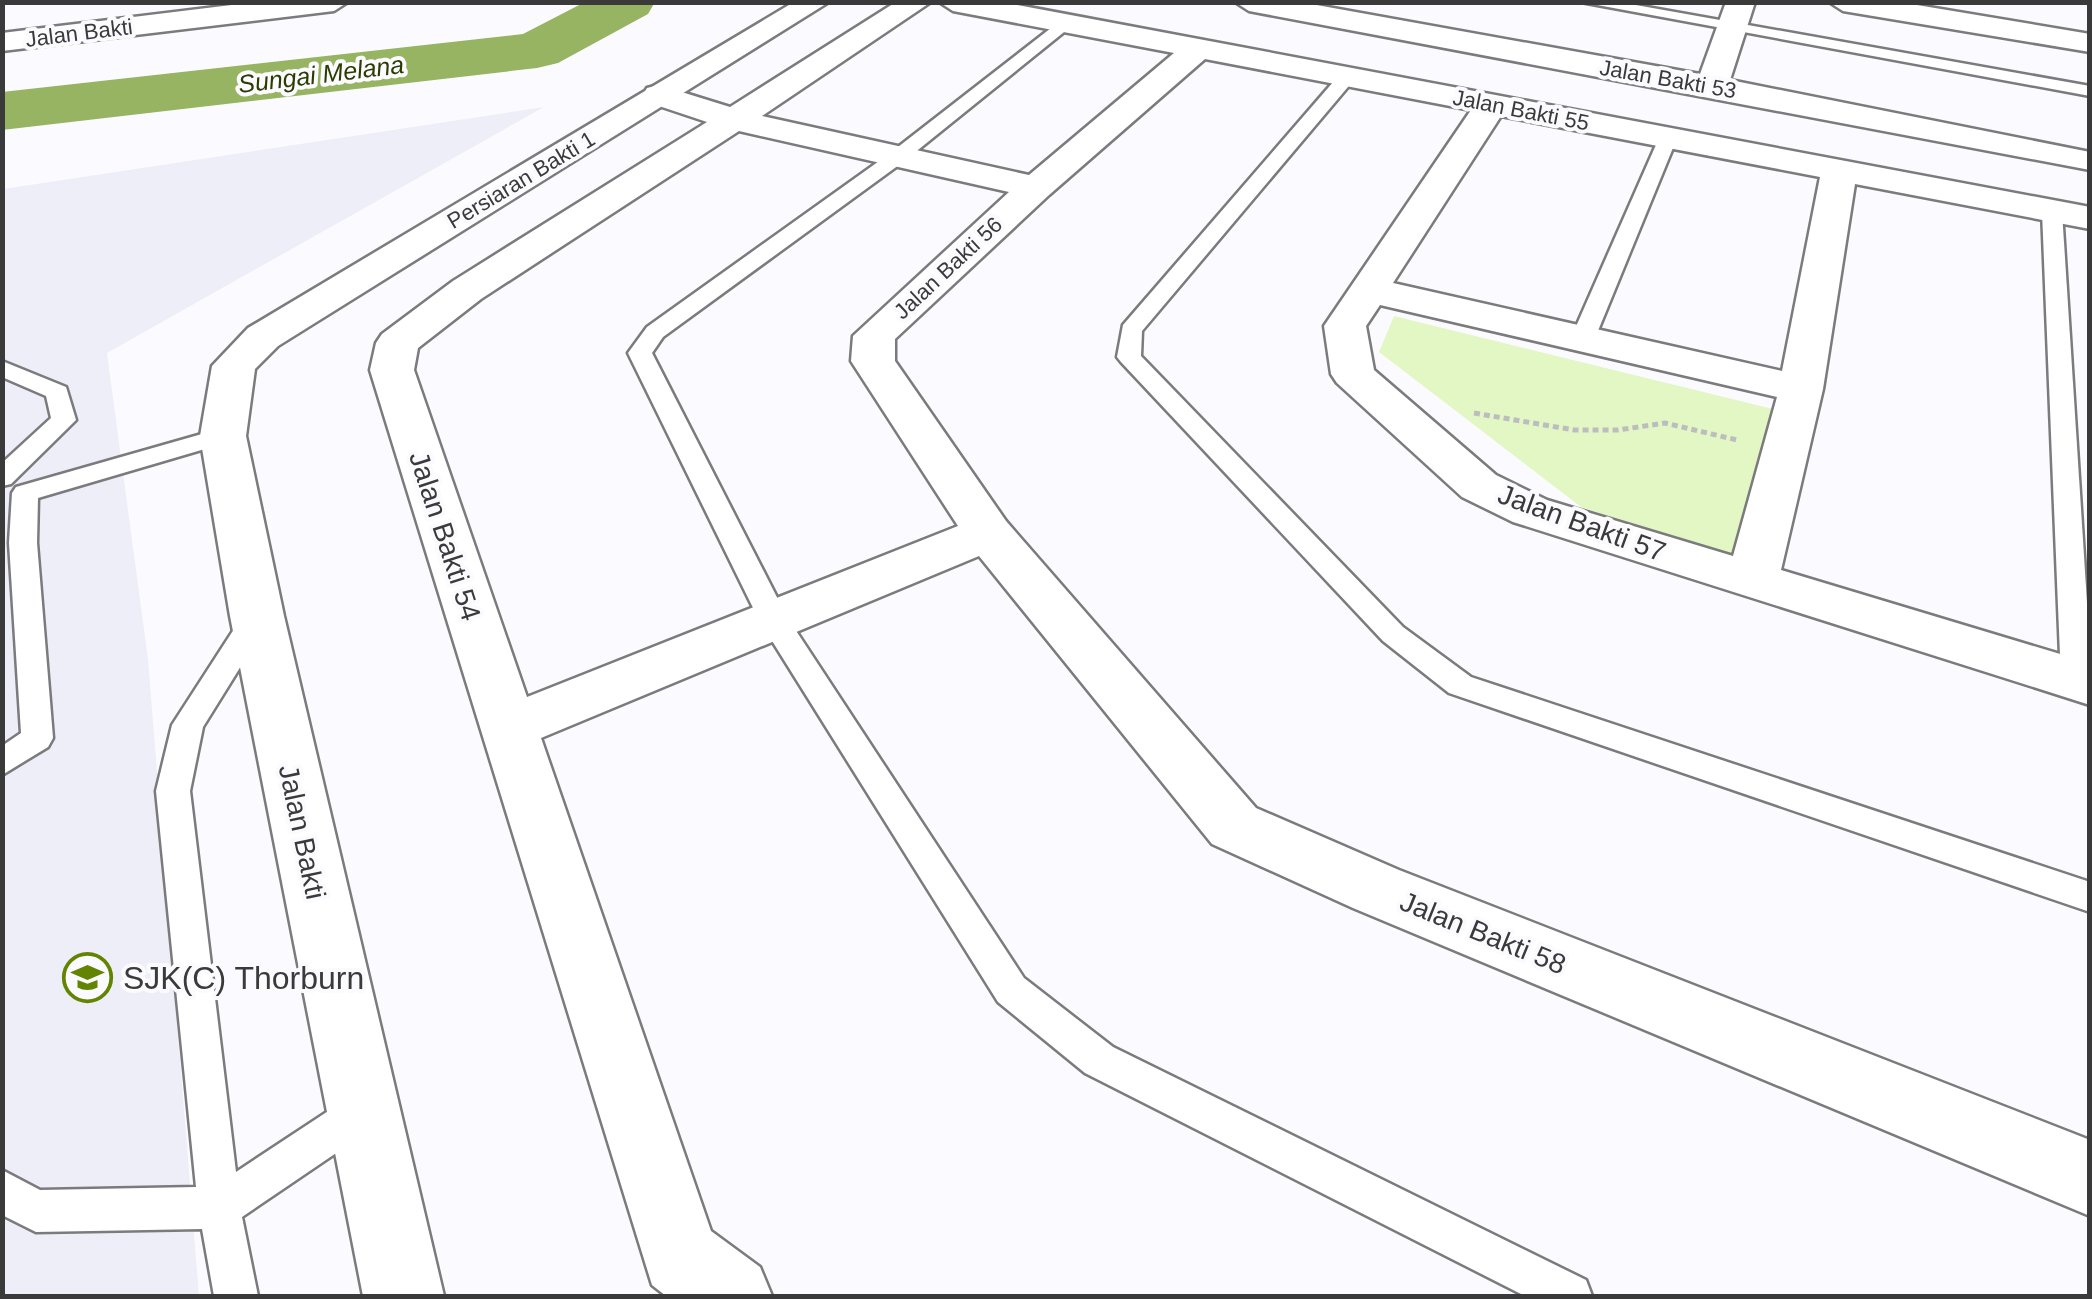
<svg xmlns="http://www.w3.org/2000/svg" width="2092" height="1299" font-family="Arial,sans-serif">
	<rect width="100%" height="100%" fill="#fbfbff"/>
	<path fill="#eeeef9" d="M544,107l-437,246 41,306 51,637h-196v-1107z"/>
	<path fill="#e2f7c4" d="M1394,316l379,93 -40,149 -152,-51 -202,-155z"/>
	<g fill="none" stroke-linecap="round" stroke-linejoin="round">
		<path fill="#96b461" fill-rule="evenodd" d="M585,2h70l-7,12 -90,49 -21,5 -535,62v-38l521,-58z"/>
		<defs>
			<g id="service">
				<path d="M1581,2h38l471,84v10z"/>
				<path d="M1060,21l14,3 -171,138 -240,175 -11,16 135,264 237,361 89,69 473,233 6,16h-67l-440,-223 -87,-71 -239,-382 -131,-267 19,-26 242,-173z"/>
				<path d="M1347,72l9,5 -3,4 -211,250 -1,25 262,271 68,50 619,205v30l-641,-219 -66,-52 -262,-279 -4,-5 6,-32 218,-252z"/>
				<path d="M1668,132l9,6 -82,200 -12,7 -8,-2 -4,-5 88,-200z"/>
				<path d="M2052,205l10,6 28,439v33l-14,8 -11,-3 -4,-8 -19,-469z"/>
				<path d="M2,361l64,26 10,33 -65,64 -9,2v-23l49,-45 -5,-22 -44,-19z"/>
				<path d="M223,428l9,3 4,5 -4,5 -194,57 -1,45 16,195 -5,9 -46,28v-29l19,-13 -12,-190 3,-50 4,-6z"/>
				<path d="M257,606l10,3 5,7 -69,111 -13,64 46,381 112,-74 14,-5 14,5 6,14 -6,14 -134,91 16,79h-44l-12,-67 -166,3 -34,-17v-45l38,20 156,-3 -40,-396 16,-66 75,-116z"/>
			</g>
			<g id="minor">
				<path d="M257,2h91l-14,9 -332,40v-18z"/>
				<path d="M896,2h35l-169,114 267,59 145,-122 -221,-42 -14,-9h63l1088,205v22l-235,-45 -32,205 -42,181 309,93v42l-577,-183 -51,-25 -125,-114 -6,-9 -7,-48 147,-216 -266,-51 -156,136 -154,144v22l111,160 250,287 143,62 691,270v76l-737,-308 -141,-64 -233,-288 -438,182 170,493 49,36 12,29h-106l-14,-11 -282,-915 6,-27 6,-9 71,-53 254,-159 -60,-20 -4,-7 4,-7 12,-3 71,22zM1501,116l319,61 -38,194 -389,-88zM739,131l270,61 -156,144 -2,25 107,165 -431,171 -113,-327 4,-22 63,-49zM1380,305l397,92 -44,159 -186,-56 -51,-25 -122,-105 -8,-44z"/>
				<path d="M1235,2h65l400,72 26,-72h29l-25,78 360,72v18l-841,-159z"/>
				<path d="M1829,2h70l191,32v18l-247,-41z"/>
			</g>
			<path id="tertiary" d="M794,2h35l-551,344 -23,23 -9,67 38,180 160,680h-81l-133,-680 -30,-180 12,-70 36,-38z"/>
		</defs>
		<use href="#service" stroke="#7b7b7e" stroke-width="5"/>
		<use href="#minor" stroke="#7b7b7e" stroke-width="5"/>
		<use href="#tertiary" stroke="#7b7b7e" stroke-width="5"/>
		<path stroke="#bdbdc0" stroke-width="5" stroke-dasharray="6 4" stroke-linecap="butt" d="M1474,413l100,17h44l47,-7 72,17"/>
		<use href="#service" fill="#fff" fill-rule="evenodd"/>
		<use href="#minor" fill="#fff" fill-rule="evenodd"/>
		<use href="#tertiary" fill="#fff" fill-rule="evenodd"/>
	</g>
	<defs>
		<symbol id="school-ring" viewBox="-11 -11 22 22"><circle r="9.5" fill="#fbfbff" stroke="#628400" stroke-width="1.5"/><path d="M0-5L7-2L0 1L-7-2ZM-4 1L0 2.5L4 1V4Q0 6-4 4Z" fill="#628400"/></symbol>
	</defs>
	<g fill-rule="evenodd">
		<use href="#school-ring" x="60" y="950" width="55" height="55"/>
	</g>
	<g text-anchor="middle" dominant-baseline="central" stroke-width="8" stroke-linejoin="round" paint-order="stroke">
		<g font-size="22" fill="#3a3a3b" stroke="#fbfbff">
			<text transform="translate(79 33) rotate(-7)">Jalan Bakti</text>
			<text transform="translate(1668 79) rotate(10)">Jalan Bakti 53</text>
			<text transform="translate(1521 110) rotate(11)">Jalan Bakti 55</text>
			<text transform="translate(521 180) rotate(-31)">Persiaran Bakti 1</text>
			<text transform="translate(948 268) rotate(-43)">Jalan Bakti 56</text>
		</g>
		<g font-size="25" font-style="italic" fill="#2b3c00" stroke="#fbfbff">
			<text transform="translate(321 74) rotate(-7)">Sungai Melana</text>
		</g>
		<g font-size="28" fill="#3a3a3b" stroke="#fbfbff">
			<text transform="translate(1582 523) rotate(20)">Jalan Bakti 57</text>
			<text transform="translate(445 536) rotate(72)">Jalan Bakti 54</text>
			<text transform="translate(302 832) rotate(78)">Jalan Bakti</text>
			<text transform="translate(1483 933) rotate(22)">Jalan Bakti 58</text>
		</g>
		<g font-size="32" fill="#3a3a3b" stroke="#fbfbff" text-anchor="start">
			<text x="123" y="978">SJK(C) Thorburn</text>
		</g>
	</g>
	<rect width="2092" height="1299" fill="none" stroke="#3a3a3b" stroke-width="10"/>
</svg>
